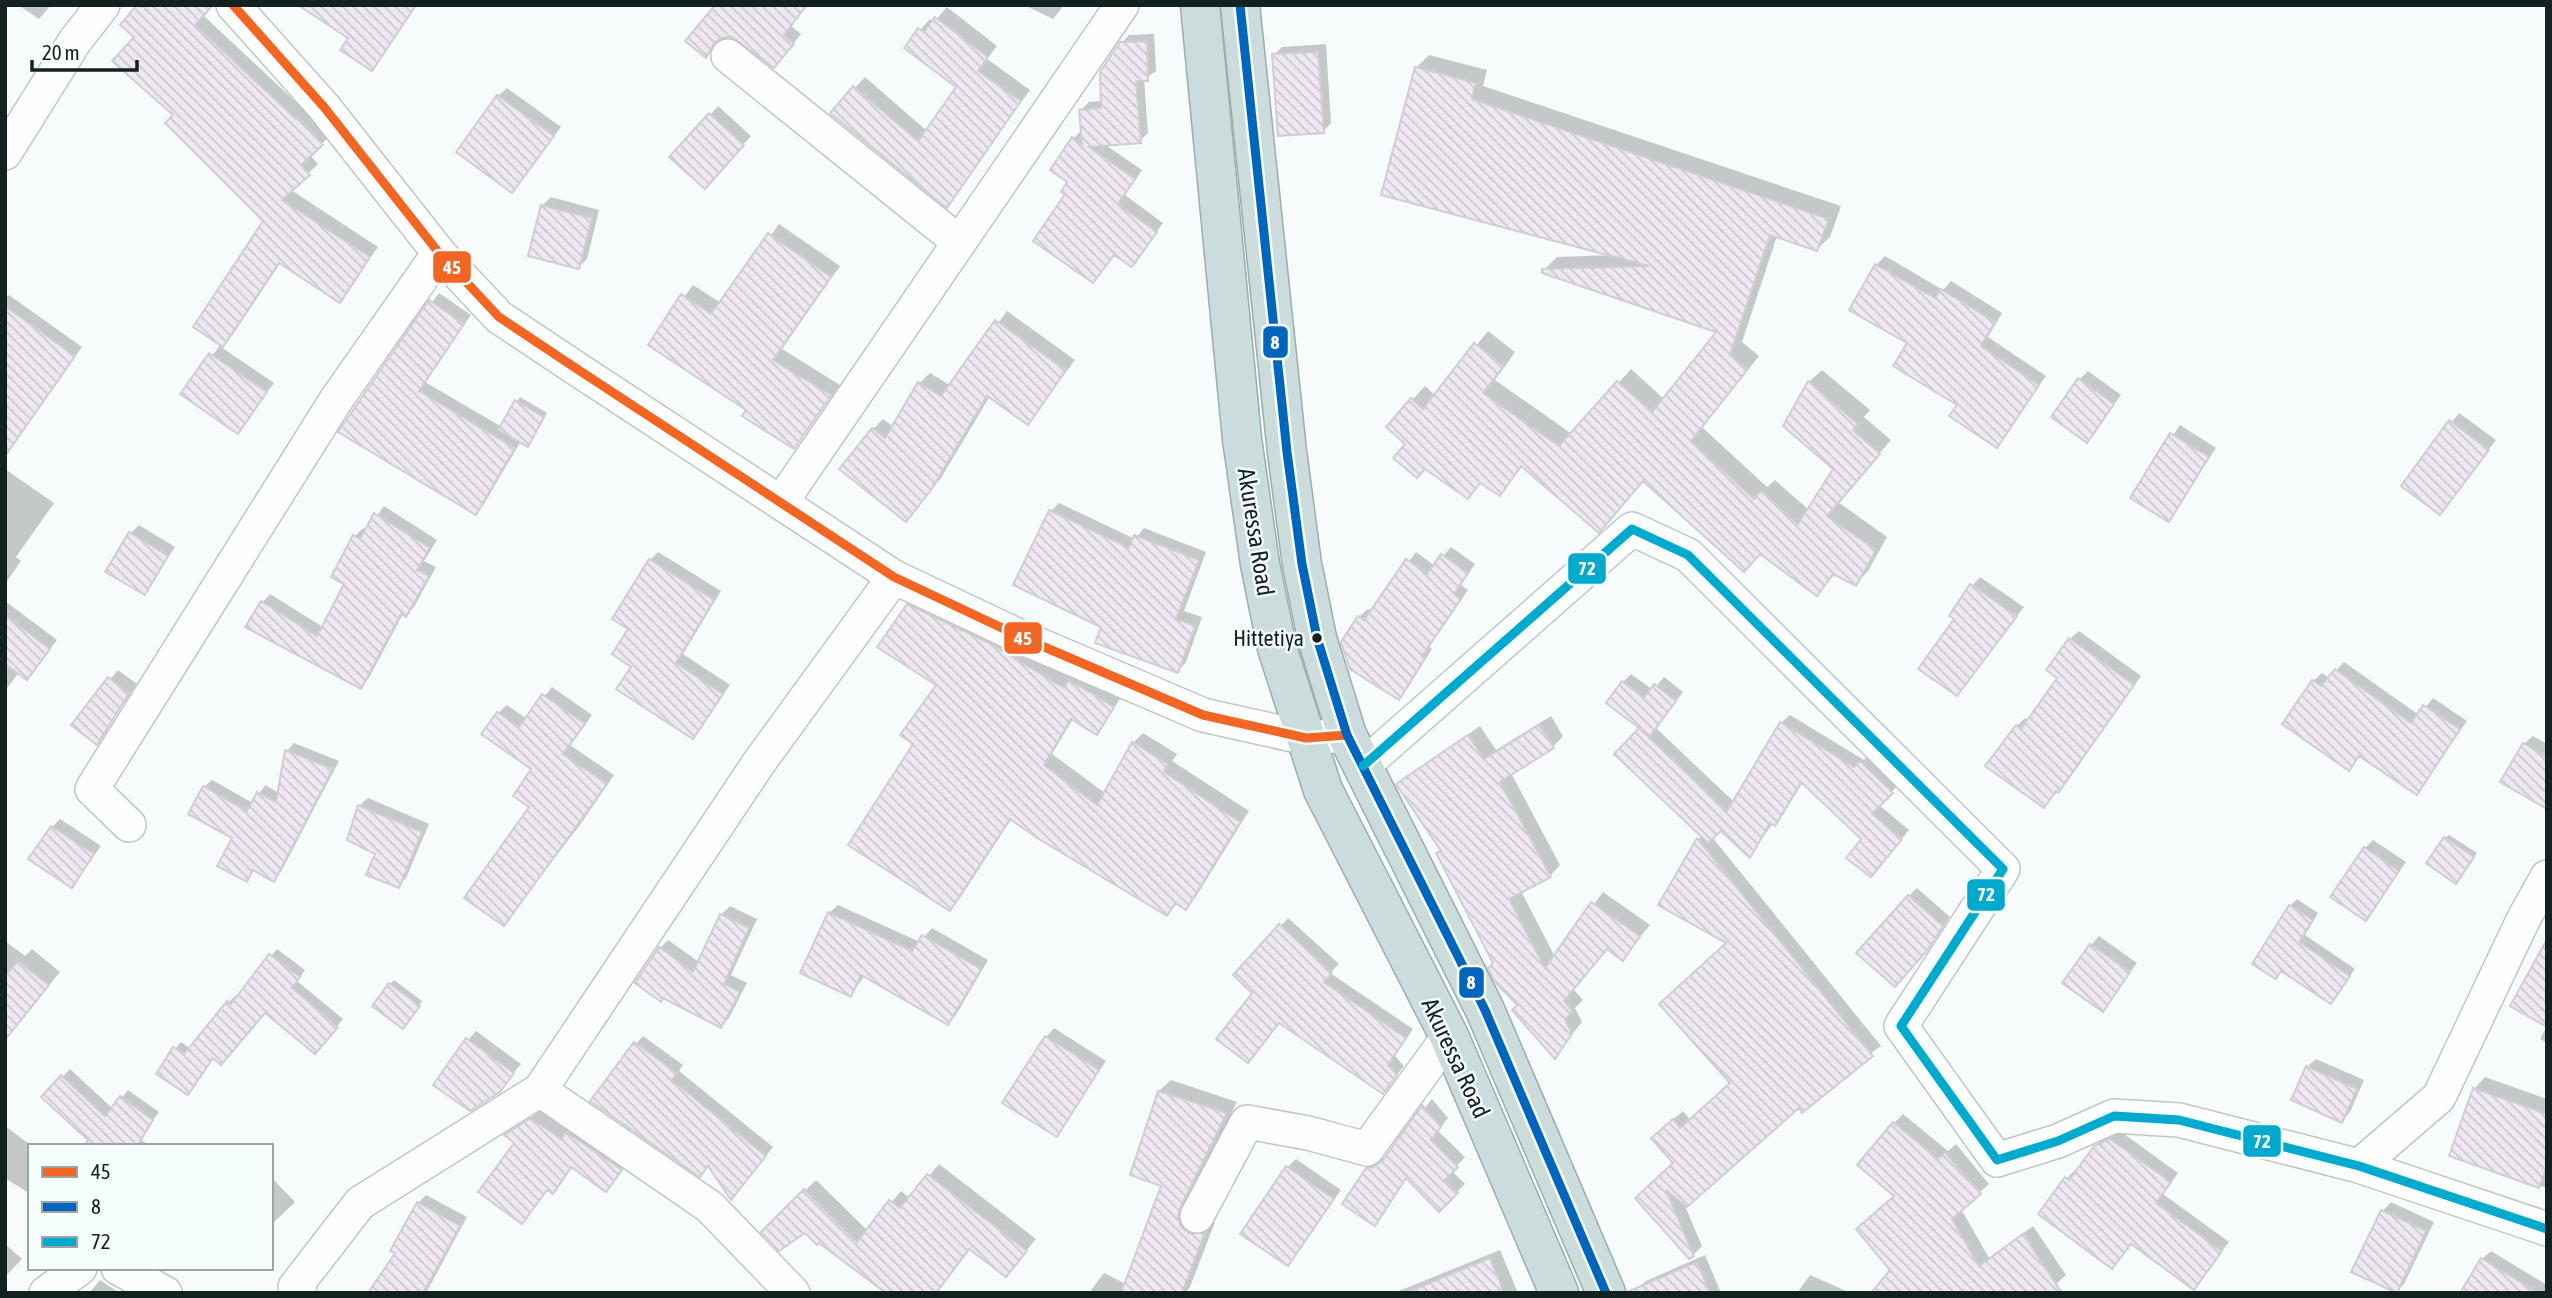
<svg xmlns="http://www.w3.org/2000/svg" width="2552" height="1298" font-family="'Asap Condensed',sans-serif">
	<defs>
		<pattern id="building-back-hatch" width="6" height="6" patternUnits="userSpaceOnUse" patternTransform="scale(1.75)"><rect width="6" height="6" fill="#efe8f1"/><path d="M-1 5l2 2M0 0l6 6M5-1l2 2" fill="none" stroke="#ccc7ce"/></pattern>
	</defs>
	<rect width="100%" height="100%" fill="#f7fbfb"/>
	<g fill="#0003">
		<path d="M18,5h33l-12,14z"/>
		<path d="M319,5h98l-45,64 -22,-31z"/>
		<path d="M717,5h90l-16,21 10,8 -19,24 -50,-23 -13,3 -13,18z"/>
		<path d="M1024,5h40l-11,14z"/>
		<path d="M947,7l50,39 -10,13 43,31 -83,115 -92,-117 10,-11 62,54 31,-44 -38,-57 10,-11 4,3z"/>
		<path d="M203,15l128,120 -21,20 8,9 -27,26 87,57 -38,54 -59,-39 -49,74 -11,11 53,36 -36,48 -55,-37 38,-50 44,-123 -89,-106 -61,-54z"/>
		<path d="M1154,34l2,37 -12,8 4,54 -8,8 -36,3 38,26 -17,25 38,28 -31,42 -17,-12 -22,28 -25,-87 6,-56 8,-8 -1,-20 8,-8 14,-1 18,-57 8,-9z"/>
		<path d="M1326,44l5,79 -8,9 -49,-77 8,-8z"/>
		<path d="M1429,55l58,15 -4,16 358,120 -11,31 -13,12 -40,-13 -35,106 17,14 -57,71 65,60 8,-7 34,30 27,-42 -51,-43 24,-43 13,-12 48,40 -6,7 27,23 -53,62 49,35 -19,34 -12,13 -20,-11 -19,21 -56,-41 -117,-74 -121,-13 -24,28 -17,-12 -14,14 -80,-69 37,-41 11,10 52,-65 27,21 -20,28 77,54 59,-65 33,30 55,-68 -175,-61 13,-13 56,-2 -197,-187z"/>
		<path d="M507,88l54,39 -49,64 -14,-95z"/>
		<path d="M718,106l33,30 -38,42 -3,-63z"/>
		<path d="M551,197l48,13 -12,49 -9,8 -36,-61z"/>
		<path d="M779,224l61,42 -58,83 58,36 -46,62 -46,-37 -98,-66 43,-59 28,18z"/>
		<path d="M1885,256l58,34 8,-9 51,32 -14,24 58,39 -50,70 -87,-103 -58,-34 25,-44z"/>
		<path d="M439,293l32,22 -46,67 77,45 18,-30 27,16 -16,28h-10l-37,63 -9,9 -134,-81z"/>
		<path d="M9,295l73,52 -77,110v-159z"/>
		<path d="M1007,311l68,49 -47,63 -38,-27 -49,82 -25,31 -43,-80 10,-10 11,8 26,-44 10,-10 21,13z"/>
		<path d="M2088,371l33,24 -34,46 -7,-62z"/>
		<path d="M2459,413l37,27 -56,73 -37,-28z"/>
		<path d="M2180,425l36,23 -47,72 -37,-23z"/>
		<path d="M5,469l49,34 -38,54 5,4 -16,23z"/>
		<path d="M1059,503l76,36 9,-11 62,24 -22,59 18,6 -16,45 -8,9 -75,-45 -52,-115z"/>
		<path d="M384,506l53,34 -13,21 12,6 -22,40 -8,8 -3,-1 -34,64 -8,9 -99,-84 8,-9 53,33 24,-44 8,-47 8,-8 4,2z"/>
		<path d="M139,525l36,22 -31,46 -13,-60z"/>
		<path d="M1451,547l24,17 -14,21 7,5 -39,57 3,2 -25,40 -8,9 -40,-81 9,-8 4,2 44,-59 19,14z"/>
		<path d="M658,552l63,39 -38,63 47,31 -37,51 -60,-70 -3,-38 20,-68z"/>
		<path d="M1980,577l44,30 -67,87 -1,-75 16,-33z"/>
		<path d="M918,595l81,38 74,45 7,-7 42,25 -25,37 -24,-14 -21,35 53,39 28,-50 10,-10 34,21 -5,7 77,50 -54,87 -9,10 -8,-5 -11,11 -155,-96 -52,80 -10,10 -35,-165 24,-58 -31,-79z"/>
		<path d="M5,601l52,39 -23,30 -15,2 -14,19z"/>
		<path d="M2079,631l62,45 -74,106 -23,24 -27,-80 8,-8 4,2 30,-43 11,-38z"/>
		<path d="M2344,662l75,53 14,-17 34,23 -50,72 -57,-38 -12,13 -35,-87 9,-8 7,5z"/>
		<path d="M118,670l19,14 -40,59 -24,-18z"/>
		<path d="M1631,674l22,16 11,-13 19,15 -27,36 78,74 47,-79 9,-8 74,45 5,-6 31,29 -21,22 30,25 -30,37 -16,-28 -60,-57 -20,33 -10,8 -23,33 -30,-27 -8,8 169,209 -82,60 -114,100 17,40 -9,9 -56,-57 38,-35 -13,-34 21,-18 7,9 42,-38 -4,-140 -30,-102 4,-5 -85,-81 25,-26 -19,-46z"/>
		<path d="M552,687l40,28 -22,30 44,30 -34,50 -77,99 29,-117 1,-39 -35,-55 9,-8 20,14z"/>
		<path d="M1551,716l12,20 -10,11 -42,26 49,92 -10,11 -29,15 34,66 48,-65 47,33 -27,33 -15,-10 -35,41 10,11 -8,8 7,14 -27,34 -36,-51 -81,-151 4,-5 -44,-65 82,-58 16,24z"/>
		<path d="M2533,736l14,8v63l-23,-63z"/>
		<path d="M294,743l45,18 -58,111 -7,7 -19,-9 -9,10 -11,-43 -31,-50 8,-7 41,23 12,-18 14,8 8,-42z"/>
		<path d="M368,798l61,26 -23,54 -8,8 -20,-33 -19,-47z"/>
		<path d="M60,819l41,27 -29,40 -20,-59z"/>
		<path d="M2449,835l28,18 -17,25 -15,-40z"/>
		<path d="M2373,840l33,22 -40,57 -1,-71z"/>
		<path d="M1917,888l33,29 -16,24 -31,36 6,-81z"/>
		<path d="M2297,899l21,14 -13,22 50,34 -25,33 -47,-32 -8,7 15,-71z"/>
		<path d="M838,905l82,37 12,-14 56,32 -32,55 -8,8 -83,-48 -14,20 -22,-82z"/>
		<path d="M730,906l27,13 -26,56 16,8 -18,35 -8,8 -61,-78 8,-8 31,22 22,-47z"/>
		<path d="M1288,918l51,46 -9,9 83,56 -18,27 9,10 -21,26 -103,-70 -25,31v-61l-19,-17z"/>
		<path d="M2099,936l38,27 -35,47 -11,-65z"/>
		<path d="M5,941l20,15 7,-7 28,23 -55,66z"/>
		<path d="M277,949l28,21 -8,11 46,38 -22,27 -56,-35 -51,46 -26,36 -13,-44 6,-7 10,7 37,-46 7,-7 2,2z"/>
		<path d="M394,980l28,21 -15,22 -17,-39z"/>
		<path d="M2547,1026v17l-7,-4z"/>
		<path d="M1054,1028l52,33 -49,74 -11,-98z"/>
		<path d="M476,1031l45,33 -22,27 -31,-51z"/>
		<path d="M643,1036l40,29 -4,6 94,76 -41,51 -96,-154z"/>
		<path d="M2316,1059l48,21 -14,32 -8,9 -35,-54z"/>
		<path d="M70,1069l43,40 15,-19 31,22 -19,27 10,7h-53l-53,-49z"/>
		<path d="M2485,1077l62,22v89l-96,-33 23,-66z"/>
		<path d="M1171,1080l66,22 -46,92 10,28h14l-25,65 -5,6h-96l15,-20 22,11 38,-99 -32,-11 27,-83z"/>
		<path d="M1432,1099l16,19 -10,13 27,26 -13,14 13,13 -26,25 -31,-32 -34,46 -7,-54 9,-9 12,-4z"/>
		<path d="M540,1111l29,20 7,-6 52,36 -22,29 -33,-24 -12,18 -8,8 -5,-3 -26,33 -6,-80 -9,-7z"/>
		<path d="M1903,1114l45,37 8,-7 33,40 -28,25 28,49 44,-32 33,49 -10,9 -12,9 -152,-23 4,-75 -2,-72z"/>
		<path d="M5,1126l27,20h-2v48l-25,-16z"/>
		<path d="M2120,1131l58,42 -15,21 66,48 -35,45 -62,-45 -20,24 -72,-52 27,-36 8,-8 3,2 17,-25 10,-9z"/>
		<path d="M1296,1159l45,31 -53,74v-97z"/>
		<path d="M939,1164l97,75 -30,36 -35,-27 -34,45h-48l-84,-62 -41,1 52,-52 52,51 33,-40 9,7z"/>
		<path d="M271,1177l24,25 -24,23z"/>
		<path d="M426,1195l41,22 -41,76h-56l28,-40 20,-50z"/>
		<path d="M2391,1202l43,20 -30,62 -8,8 -43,-20 30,-61z"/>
		<path d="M5,1244l17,15 -17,18z"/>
		<path d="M1500,1250l18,43h-124z"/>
		<path d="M2491,1251l56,34v8h-68l3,-34z"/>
		<path d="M1705,1255l16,38h-82l-1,-4 8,-8z"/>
		<path d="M1810,1275l41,18h-54z"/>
		<path d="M100,1280l20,13h-31z"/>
	</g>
	<g fill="url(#building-back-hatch)" stroke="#d0ced2" stroke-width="2">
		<path d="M137,5h76l-18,20 101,94 2,-2 25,28 -22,20 9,10 -28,25 88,57 -30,46 -61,-40 -56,84 -30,-20 70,-106 -98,-98 8,-8 -61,-54 22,-24 -14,-12z"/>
		<path d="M298,5h118l-44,66 -32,-21 8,-12z"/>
		<path d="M715,5h92l-23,30 10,9 -20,24 -42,-31 -10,1 -8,5 -8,15 -21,-17z"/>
		<path d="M935,17l53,40 -10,14 43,30 -74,107 -117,-95 23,-27 65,55 38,-54 -52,-39 14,-20 6,4z"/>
		<path d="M1147,41l1,40h-12l5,62 -52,4 46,32 -17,25 39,28 -25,35 -18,-12 -21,28 -60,-42 32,-47 -4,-2 6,-10 -17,-12 22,-33 10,7 -3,-34 22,-2 -1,-36 20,-30z"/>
		<path d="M1318,52l6,81 -46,3 -6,-82z"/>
		<path d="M1415,67l61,16 -4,16 357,120 -12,32 -47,-16 -40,120 18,14 -57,72 63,58 7,-8 37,33 35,-55 -50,-43 25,-45 50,43 -5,6 27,24 -53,62 49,34 -20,36 -23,-12 -16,22 -57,-42 -16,18 -101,-91 -44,52 -78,-67 -21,30 -20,-13 -12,16 -43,-30 -8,9 -24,-20 12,-14 -19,-17 25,-29 12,11 51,-66 30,23 -21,27 76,53 58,-65 35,31 64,-80 -174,-59v-4l107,-3 -268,-71z"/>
		<path d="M497,95l57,41 -42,57 -56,-41z"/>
		<path d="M709,113l35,32 -39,44 -36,-32z"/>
		<path d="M541,205l51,13 -13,51 -51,-13z"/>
		<path d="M768,233l63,44 -58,83 58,35 -37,54 -52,-33 4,-6 -98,-65 33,-51 30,20z"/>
		<path d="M1875,264l60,34 6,-9 54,33 -14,24 58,39 -42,63 -48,-32 8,-11 -64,-39 14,-23 -58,-33z"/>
		<path d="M429,300l35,24 -45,67 96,57 -39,67 -138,-83z"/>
		<path d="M5,306l70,50 -70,100z"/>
		<path d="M995,320l71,50 -38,55 -41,-29 -56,94 -25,32 -67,-53 33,-41 13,10 33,-56 23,14z"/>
		<path d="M209,353l58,39 -29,42 -58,-40z"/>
		<path d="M2078,378l36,26 -27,39 -36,-26z"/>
		<path d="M515,400l29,17 -16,30 -30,-17z"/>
		<path d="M2449,420l40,30 -49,65 -39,-29z"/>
		<path d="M2170,433l39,24 -40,65 -39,-24z"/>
		<path d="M1049,510l80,38 5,-13 65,25 -23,59 19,7 -17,47 -83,-30 6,-16 -88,-42z"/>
		<path d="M374,513l56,35 -13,22 12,6 -23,41 -5,-3 -40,75 -116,-62 16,-26 56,35 27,-52 -13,-7 22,-42 7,4z"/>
		<path d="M129,532l39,24 -23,39 -40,-23z"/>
		<path d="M1441,554l27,19 -14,21 7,5 -39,57 3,2 -26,42 -49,-31 -9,-27 17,-26 6,4 42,-61 21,15z"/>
		<path d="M649,559l65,41 -38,63 47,31 -30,45 -77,-50 15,-22 -19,-13 16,-25 -16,-10z"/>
		<path d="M1970,584l47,32 -60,80 -39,-27 36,-50 -5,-3z"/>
		<path d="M907,604l82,39 75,45 5,-8 45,27 -17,28 -26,-16 -27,46 53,40 35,-63 36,22 -4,8 76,50 -54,88 -11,-7 -8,13 -130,-78 -27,-19 -60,92 -102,-66 65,-101 -13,-9 36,-50 -59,-38z"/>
		<path d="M5,615l45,34 -23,31 -22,-16z"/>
		<path d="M2069,638l65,47 -76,108 -2,-2 -12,17 -59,-42 31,-41 5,4 36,-51 -11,-8z"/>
		<path d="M2335,669l76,54 12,-18 37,24 -43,66 -58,-39 -10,15 -67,-47 30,-44 9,6z"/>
		<path d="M108,677l21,16 -32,52 -26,-20z"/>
		<path d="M1622,681l22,17 10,-14 22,17 -26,35 -10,-7 87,82 53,-89 74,45 6,-6 33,32 -21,21 30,25 -31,38 -25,-19 15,-19 -60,-57 -26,44 -5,-3 -20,35 -29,-27 -13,12 -94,-89 25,-26 -33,-25z"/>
		<path d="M542,694l43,30 -22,30 44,30 -103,142 -40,-28 65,-91 -16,-11 18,-27 -50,-35 16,-22 22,15z"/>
		<path d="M1539,725l15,23 -54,34 51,95 -42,22 36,69 46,-66 49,34 -17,25 -16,-12 -43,52 9,11 -8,7 7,15 -17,25 -43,-49 5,-5 -21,-22 -8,-15 5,-5 -57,-110 5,-2 -45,-67 72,-49 16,24z"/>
		<path d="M2523,743l24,14v52l-47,-27z"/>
		<path d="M285,750l48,19 -59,113 -21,-12 -6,12 -30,-16 15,-28 -44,-24 15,-28 44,25 10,-19 19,10z"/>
		<path d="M358,805l64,27 -23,56 -33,-13 9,-21 -28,-14z"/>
		<path d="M51,826l43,28 -22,34 -44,-29z"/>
		<path d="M2444,837l30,20 -18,27 -30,-21z"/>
		<path d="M1697,838l176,218 -71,57 -3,-5 -112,99 -21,-17 28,66 -5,3 -54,-61 38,-35 -22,-25 22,-19 7,9 50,-45 -71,-79 67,-61 -68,-38z"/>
		<path d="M2364,847l35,24 -33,50 -36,-24z"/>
		<path d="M1908,895l35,31 -17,26 -31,35 -39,-34z"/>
		<path d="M2289,905l24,15 -14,22 51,34 -19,28 -50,-33 -5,8 -24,-15z"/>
		<path d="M828,912l84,39 10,-16 59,34 -33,56 -87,-50 -10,22 -51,-24z"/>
		<path d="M720,914l29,14 -25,56 16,8 -19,36 -58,-30 -2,4 -26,-19 24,-36 34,25z"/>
		<path d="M1279,924l53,49 -8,9 82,56 -18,27 9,10 -14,19 -104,-71 -31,40 -32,-24 36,-46 -19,-18z"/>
		<path d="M2547,939v88l-37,-21z"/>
		<path d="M2090,944l40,28 -27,40 -41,-29z"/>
		<path d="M269,954l31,23 -8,11 46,39 -23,27 -50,-41 -44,52 -8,-7 -25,37 -32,-21 17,-27 11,7 43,-53 4,3z"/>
		<path d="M18,961l31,24 -44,55v-64z"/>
		<path d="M389,983l31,23 -17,23 -31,-23z"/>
		<path d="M1045,1036l54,34 -42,67 -55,-34z"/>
		<path d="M466,1038l48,35 -14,19 -30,19 -37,-26z"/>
		<path d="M634,1042l43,31 -5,7 94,76 -35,44 -23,-34 -8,11 -110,-76z"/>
		<path d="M2306,1066l51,23 -15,34 -51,-23z"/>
		<path d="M61,1075l44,41 15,-20 33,24 -16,26h-53l4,-6 -47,-43z"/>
		<path d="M2473,1088l74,26v52l-8,22 -90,-32z"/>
		<path d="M1158,1091l69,22 -47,95 -2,9 3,10 8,6h16l-23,60h-61l40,-107 -31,-11z"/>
		<path d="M1422,1105l19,22 -10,13 27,27 -13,13 13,13 -19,19 -33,-34 -31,48 -33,-22 24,-36 8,-1 9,-7z"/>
		<path d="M531,1118l30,21 5,-7 56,38 -16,22 -35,-25 -18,27 -6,-4 -25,34 -44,-32 36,-49 -10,-8z"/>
		<path d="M1893,1122l45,37 7,-7 36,42 -29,25 27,47 44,-32 39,59h-191l19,-23 -34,-41 38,-33 -37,-31z"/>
		<path d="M2110,1139l61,43 -15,21 66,48 -28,39 -63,-46 -19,25 -74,-55 27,-37 4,3 25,-34z"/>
		<path d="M1286,1166l48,33 -46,67 -48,-32z"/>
		<path d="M927,1174l100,77 -21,26 -37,-28 -33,44h-50l-67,-50 -2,2 -12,-12 -26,18 -18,-19 43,-43 53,53 32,-42 11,8z"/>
		<path d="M417,1202l43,24 -37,67h-55l27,-40 -5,-2z"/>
		<path d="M2381,1210l45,21 -29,62 -46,-21z"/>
		<path d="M1490,1258l14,35h-96v-1z"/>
		<path d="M2481,1258l57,35h-78z"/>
		<path d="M1697,1262l13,31h-83v-1z"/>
	</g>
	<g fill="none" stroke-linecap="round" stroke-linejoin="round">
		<defs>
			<g id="street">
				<path d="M233,5l91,102 115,146 60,64 75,50 320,210 127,60 182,78 103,23 41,-3"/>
				<path d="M728,56l231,186"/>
				<path d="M5,153l70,-112 28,-36"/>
				<path d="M782,501l340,-496"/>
				<path d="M1363,766l269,-237 56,26 315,314 -102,157 96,134 61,-19 56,-25 65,4 180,46 188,63"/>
				<path d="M129,825l-37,-36 244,-389 103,-147"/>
				<path d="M540,1090l218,-326 136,-187"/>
				<path d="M2359,1166l80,-69 85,-179 23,-41"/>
				<path d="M1197,1216l50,-94 61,11 59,16 82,-113"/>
				<path d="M118,1268l47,25"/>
				<path d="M46,1293l34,-25"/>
				<path d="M300,1293l-5,-6 65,-84 180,-113 170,117 83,86"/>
			</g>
			<g id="highway">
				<path d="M1200,5l42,434 18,125 17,84 46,142 126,246 110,257"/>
				<path d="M1240,5l47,447 15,112 15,74 30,97 138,275 121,283"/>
			</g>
		</defs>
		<use href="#street" stroke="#bec7c7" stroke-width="36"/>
		<use href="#highway" stroke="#9aaead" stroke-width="41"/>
		<use href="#street" stroke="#fefefe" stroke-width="33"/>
		<use href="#highway" stroke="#ccdcdc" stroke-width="38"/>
		<defs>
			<path id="bus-1" d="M233,5l91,102 115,146 60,64 75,50 320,210 127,60 182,78 103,23 41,-3"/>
			<path id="bus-2" d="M1240,5l47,447 15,112 15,74 30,97 138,275 121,283"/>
			<path id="bus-3" d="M1363,766l269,-237 56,26 315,314 -102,157 96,134 61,-19 56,-25 65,4 180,46 188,63"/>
		</defs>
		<use href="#bus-1" stroke="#f5fdfd" stroke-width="14"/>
		<use href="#bus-2" stroke="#f5fdfd" stroke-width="14"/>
		<use href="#bus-3" stroke="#f5fdfd" stroke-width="14"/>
		<use href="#bus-1" stroke="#f26522" stroke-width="9"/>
		<use href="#bus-2" stroke="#0065bd" stroke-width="9"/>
		<use href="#bus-3" stroke="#00a9ce" stroke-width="9"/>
	</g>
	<circle fill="#132221" stroke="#f5fdfd" stroke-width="2.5" cx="1317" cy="638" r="6"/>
	<g text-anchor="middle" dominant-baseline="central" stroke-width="5" stroke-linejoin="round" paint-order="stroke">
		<g font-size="22" fill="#132221" stroke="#f5fdfd" text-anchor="end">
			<text x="1304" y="638">Hittetiya</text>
		</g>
		<g font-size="24" fill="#132221" stroke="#f5fdfd">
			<text transform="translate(1256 532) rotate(81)">Akuressa Road</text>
			<text transform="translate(1456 1058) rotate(65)">Akuressa Road</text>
		</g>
	</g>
	<g stroke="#f5fdfd" stroke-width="2.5">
		<rect x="432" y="250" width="40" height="34" rx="7" fill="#f26522"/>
		<rect x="1262" y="325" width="27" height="34" rx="7" fill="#0065bd"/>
		<rect x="1567" y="552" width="40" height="33" rx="7" fill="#00a9ce"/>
		<rect x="1003" y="621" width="40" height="34" rx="7" fill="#f26522"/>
		<rect x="1966" y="878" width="40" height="34" rx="7" fill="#00a9ce"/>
		<rect x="1458" y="966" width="27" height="33" rx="7" fill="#0065bd"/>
		<rect x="2242" y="1124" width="40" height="34" rx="7" fill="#00a9ce"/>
	</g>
	<g font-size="19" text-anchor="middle" font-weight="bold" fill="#fff">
		<text x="452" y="274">45</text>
		<text x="1275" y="349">8</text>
		<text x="1587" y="575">72</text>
		<text x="1023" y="645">45</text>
		<text x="1986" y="901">72</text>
		<text x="1471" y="989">8</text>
		<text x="2262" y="1148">72</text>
	</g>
	<rect width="2552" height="1298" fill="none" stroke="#132221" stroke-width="14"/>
	<rect x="28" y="1144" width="245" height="126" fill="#f5fdfd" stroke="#9ba5a5" stroke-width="2"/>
	<rect x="42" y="1167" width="35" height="10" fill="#f26522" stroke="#9ba5a5" stroke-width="2"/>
	<text x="91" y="1179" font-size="21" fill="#132221">45</text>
	<rect x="42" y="1202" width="35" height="10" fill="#0065bd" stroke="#9ba5a5" stroke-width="2"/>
	<text x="91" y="1214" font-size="21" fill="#132221">8</text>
	<rect x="42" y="1237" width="35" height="10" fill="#00a9ce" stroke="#9ba5a5" stroke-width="2"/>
	<text x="91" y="1249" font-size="21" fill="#132221">72</text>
	<path d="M32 60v10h105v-10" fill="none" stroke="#132221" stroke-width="3.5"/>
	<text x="42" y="60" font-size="21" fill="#132221" stroke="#f5fdfd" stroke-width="5" paint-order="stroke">20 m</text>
</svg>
